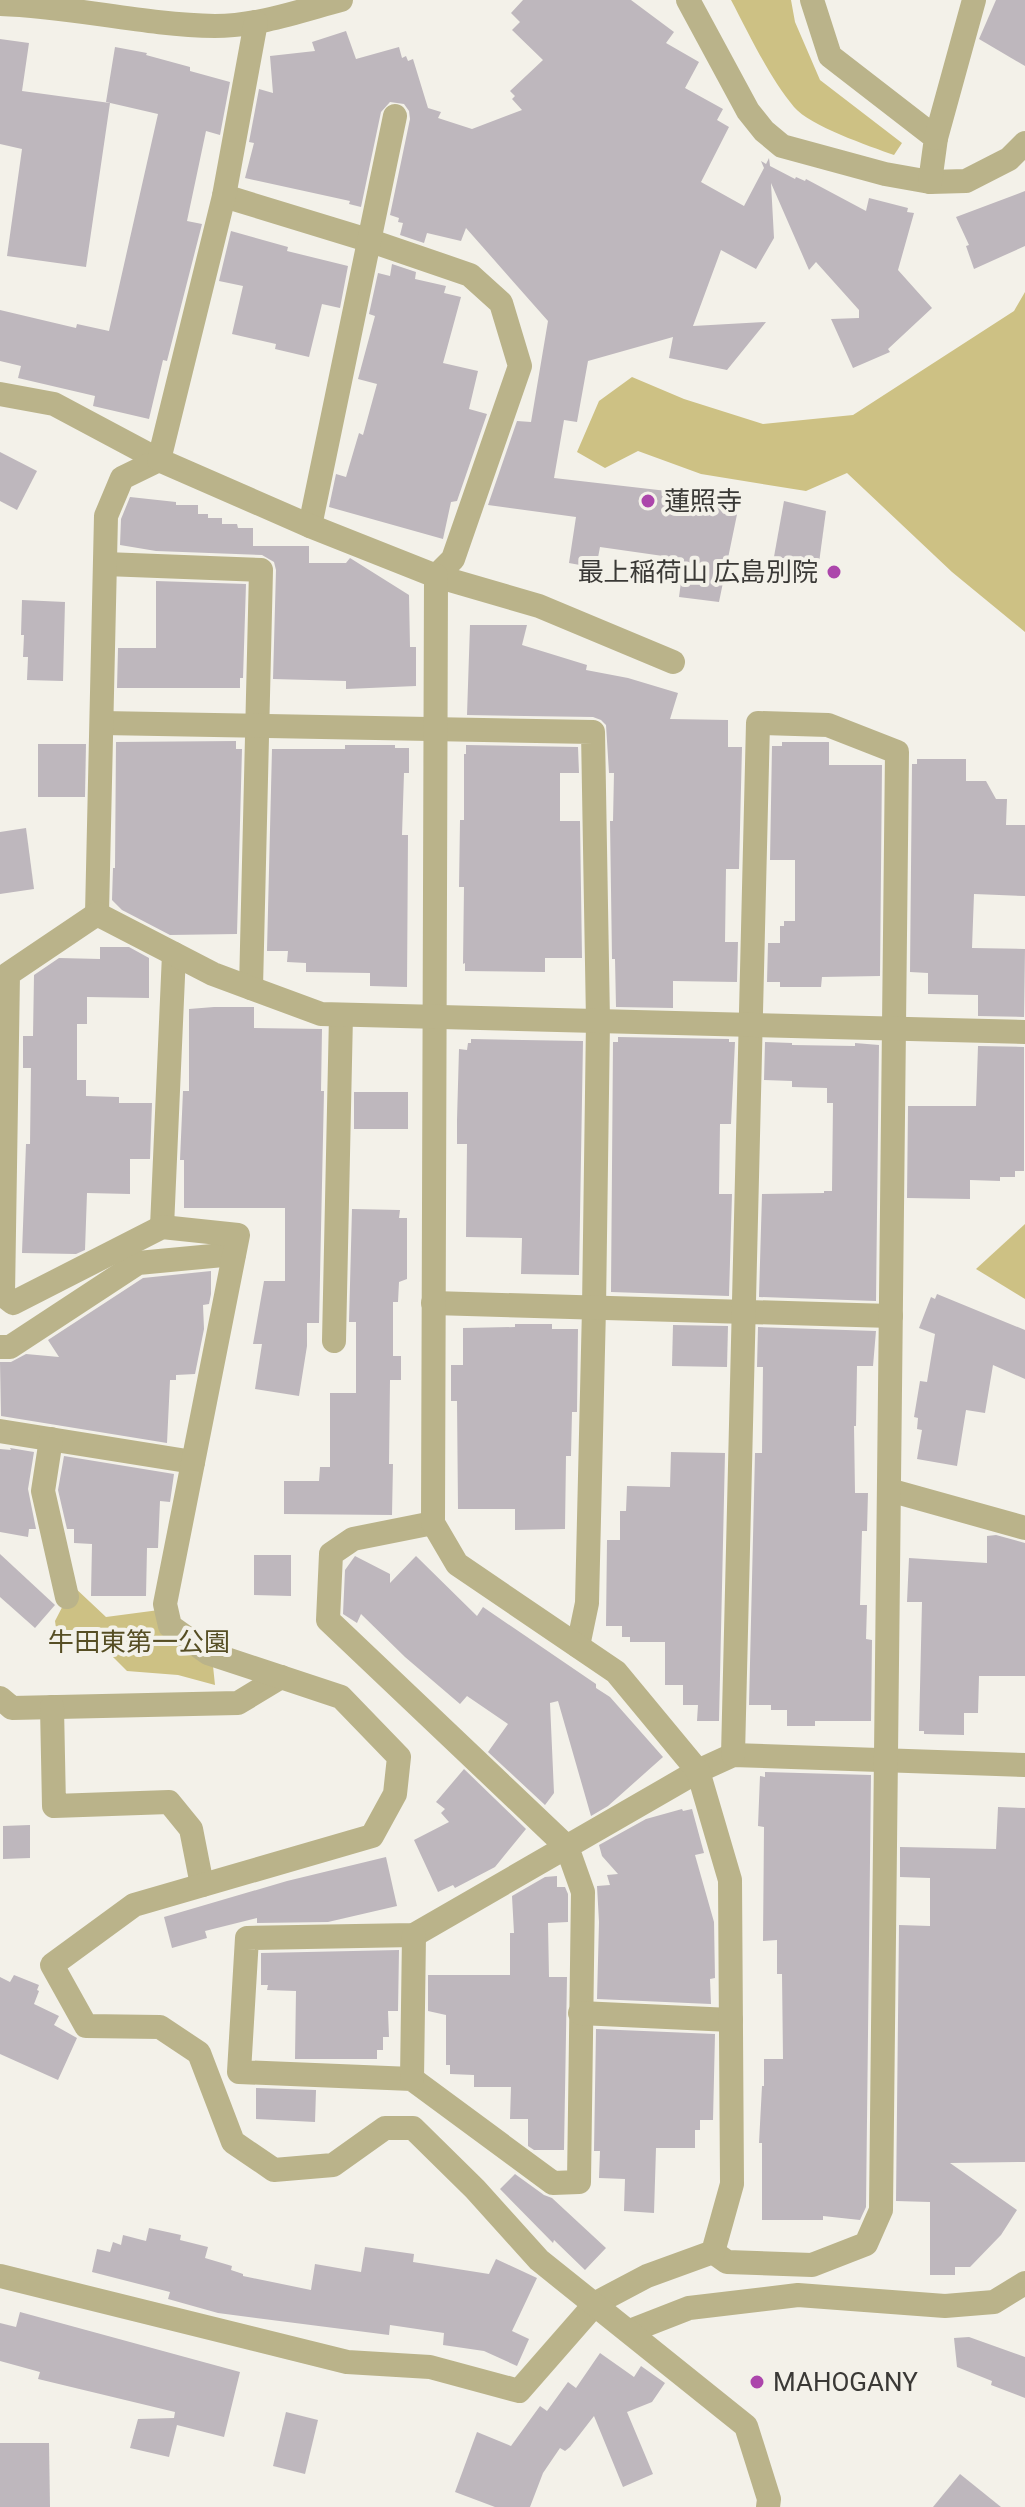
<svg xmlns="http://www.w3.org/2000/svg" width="1025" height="2507" font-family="Roboto,'Noto Sans JP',sans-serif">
	<rect width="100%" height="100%" fill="#f3f1e9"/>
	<g fill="#cdc184">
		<path d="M731,0h60l4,22 25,58 82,63 -8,12c-25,-9 -84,-29 -100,-48 -25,-30 -45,-73 -63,-107z"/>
		<path d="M1025,292v340l-73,-60 -105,-99 -41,18 -105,-17 -63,-23 -33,17 -28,-16 22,-51 33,-24 52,22 79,25 90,-9 161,-104z"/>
		<path d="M1025,1224v75l-49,-30z"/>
		<path d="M73,1586l33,31 53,-7 54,56 2,19 -37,-10 -51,-4 -19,-19 -20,-4 -13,-19 -18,6 -2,-14z"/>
	</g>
	<g fill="#beb7bd">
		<path d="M523,0h108l43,32 -8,11 33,19 -14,26 38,21 -6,11 12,7 -28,55 43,24 20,-38 -3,-7 5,3 3,-6 1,8 25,13 1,-2 9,4 1,-2 60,32 3,-13 39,10 -1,4 7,1 -16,57 34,38 -44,41 2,3 -37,16 -22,-49 28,-1v-8l-43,-48 -7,8 -38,-87 3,55 -18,31 -35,-19 -28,76 73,-4 -39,48 -58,-12 4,-21 -85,24 -11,61 -13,-2 -10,58 139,16 1,-5 47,6 -22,107 -40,-5 5,-38 -84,-12 -4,21 -27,-5 7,-46 -88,-12 29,-84 14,1 17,-101 -82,-93 -5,13 -34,-8 -3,10 -24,-8 3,-12 -5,-1 1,-4 -9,-3 20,-96 -1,-8 -5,-7 -14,-2 -9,10 -20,95 -12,-3 1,-3 -105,-23 9,-35 -5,-1 10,-53 14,4 -3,-37 45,-5 -3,-9 34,-11 10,28 43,-12 3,11 4,-2 2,5 5,-2 15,49 13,4 -3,6 34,11 50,-19 -10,-11 3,-3 -5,-5 33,-31 -31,-30 8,-8 -9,-9z"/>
		<path d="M996,0h29v66l-46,-27z"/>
		<path d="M0,39l29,4 -7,48 88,12 -24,164 -79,-11 15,-107 -22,-5z"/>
		<path d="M115,47l32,6 -1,2 44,12v4l40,11 -10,53 -14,-4 -19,90 15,3 -35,137 -4,-1 -14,59 -56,-13 2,-10 -77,-18 3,-12 -21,-5v-51l76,18 1,-4 32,7 49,-217 -52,-12z"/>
		<path d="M1025,191v55l-51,23 -8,-23 3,-1 -13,-28z"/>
		<path d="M231,231l57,16 -1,4 61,15 -8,42 -18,-4 -13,53 -34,-8 1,-5 -44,-10 11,-48 -24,-5z"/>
		<path d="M392,264l24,8 -1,7 31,7 -2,7 17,4 -18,66 35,8 -9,38 18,5 -30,87 -6,1 -8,37 -114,-32 7,-33 10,3 13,-44 4,2 14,-51 -19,-5 17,-63 -6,-2 9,-41 12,3z"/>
		<path d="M0,452l37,19 -20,39 -17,-9z"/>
		<path d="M130,497l46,5v3h22v9h10v4h14v6h15l1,4h15v18h56v17h37l4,-5 59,37 1,52h6v39l-70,3v-8l-73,-2 3,-109 -2,-8 -12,-7 -106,-4 -36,-6 1,-26z"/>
		<path d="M784,501l42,10 -10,74 -46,-6z"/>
		<path d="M156,581l90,3 -3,94h-3v10h-123l1,-40h38z"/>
		<path d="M22,600l43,2 -2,79 -36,-1 1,-23h-5l1,-22h-3z"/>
		<path d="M470,625h57l-5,20 65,20 -1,5 42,8 50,15 -8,26 58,1v27h14l-3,122h-13l-1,73h13l-1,40 -64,-1v27l-57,-1 -1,-48h-3l-2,-138h3l1,-48h-5l-3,-48 -5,-5 -8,-3 -126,-2z"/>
		<path d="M236,741v8h6l-5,185 -67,1 -48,-25 -10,-10 1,-32h2l1,-126z"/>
		<path d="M782,742h47v23h53l-2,211 -58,1 -1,10h-41v-5h-13l1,-39h12v-17h4v-5h11v-61h-25l2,-114h10z"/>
		<path d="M38,744h48l-1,53h-47z"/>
		<path d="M345,745h50v3h14v25h-5l-2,62h6l-1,152 -37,-1v-13l-64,-1v-9l-19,-1 1,-11h-21l5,-202h73z"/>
		<path d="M466,745l112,2 1,26h-19v48h20l2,137h-37v14l-80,-1v-8l-2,1 1,-77h-5l1,-67h4v-66h2z"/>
		<path d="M917,759h49v22h20l10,18h11l-1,26h19v71l-51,-2 -2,54 53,1 -1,68 -46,-1v-21l-50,-1v-21l-18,-1 2,-208h5z"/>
		<path d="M26,828l8,61 -34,5v-62z"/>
		<path d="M100,947h29l20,11v40l-62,-1v27h-10v56h9v16l33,1v6h33l-2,56h-20v35l-43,-1 -2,57 -9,4 -54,-1 4,-109h4l1,-76h-8v-32h10l1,-61 25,-17 41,1z"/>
		<path d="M214,1007h40v21l68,1 -1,62h3l-5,232h-12v23l-8,50 -44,-7 7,-45h-9l11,-63h21v-73h-101v-48h-4l3,-69h6v-82z"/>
		<path d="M618,1037l111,2v3h6l-4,82h-11l-1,70h13l-3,102 -118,-4 2,-250h5z"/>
		<path d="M471,1039l112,2 -4,234 -58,-1 1,-36 -56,-1 1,-93h-10v-24l2,-71 8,1 1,-7h3z"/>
		<path d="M765,1042l27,1v2l63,1v-3l24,2 -3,256 -117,-4 3,-103 62,-1v-2h8l1,-88h-6v-15l-35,-1v-6l-28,-1z"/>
		<path d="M978,1046l46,1v124h-9v6h-15v4l-30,-1v19l-63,-1 1,-92h68z"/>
		<rect x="354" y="1092" width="54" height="37"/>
		<path d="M352,1209l48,1 -1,8h8v61l-8,3 -1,20h-5v54h8v24h-11l-1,84h4l-1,51 -108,-1v-33h35l1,-14h10v-74h26v-71h-7z"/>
		<path d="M211,1271v23l-2,10 -6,1 1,24 -9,45 -19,1v5h-6l-3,63 -166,-27 -1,-54h11l15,-8 33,3 -11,-17 95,-62z"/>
		<path d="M937,1294l88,36v49l-32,-14 -8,48 -19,-3 -9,56 -40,-7 5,-29 -5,-1 1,-11 -4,-1 6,-36 7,1 8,-48 -16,-6 12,-31 4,2z"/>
		<path d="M515,1324h37v5h26l-1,83h-5l-1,44h-5l-1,73 -50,1v-21h-57l-1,-108h-6v-36h12v-37l52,-1z"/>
		<path d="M673,1325l55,1 -1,41 -55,-1z"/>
		<path d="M758,1327l118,4 -3,35h-16l-1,60h-2l1,67h13l-1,38h-5l-2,74h7l-1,34 6,1 -1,81h-56v5h-28v-16h-16v-5h-22l6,-252h7l1,-86h-6z"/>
		<path d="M10,1448l24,4 -6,37 8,40h-7l-1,8 -28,-5v-83l11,1z"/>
		<path d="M671,1452l54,1 -6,268h-22l1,-16h-15v-20h-18v-43h-35v-5h-8v-11h-16l1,-86h13v-29h6l1,-25 43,1z"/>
		<path d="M64,1456l110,18 -4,28 -10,-1 -2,47h-11l-1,48h-55l1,-52 -18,-1v-14h-7l-9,-39z"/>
		<path d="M996,1535l29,8v133h-46l-1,37h-14v22l-40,-1v-3h-5l3,-129h-15l2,-44 78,5v-27z"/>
		<path d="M0,1554l55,51 -20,23 -35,-31z"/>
		<path d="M254,1555h37v41l-37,-1z"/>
		<path d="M355,1556l35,18v9l26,-27 61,60 6,-9 113,77v4l14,9 53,60 -55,49 -17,10 -33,-115 -8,2 4,90 -9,12 -57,-53 20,-28 -41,-28 -7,8 -55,-47 -44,-43 -4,9 -14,-9 2,-44z"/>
		<path d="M464,1769l62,60 -31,38 -40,21 -2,-3 -15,7 -24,-52 35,-18 -8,-9 4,-4 -9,-7z"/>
		<path d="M765,1772l106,3 -5,432 -6,13 -37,-4v4h-61v-77h-3l3,-57h2v-27h19l-1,-85h-5v-34l-14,1 1,-114 -6,-1 2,-50 5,1z"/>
		<path d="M998,1807l27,1v354l-75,1 67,47 -16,25 -31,32h-15v8h-25v-73l-34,-1 3,-276 31,1v-48l-30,-1v-30l96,2z"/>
		<path d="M682,1809l1,2 9,-2 12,44 -9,2 19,67 1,56 -5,1 1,25 -114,-5 2,-77 -2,-36 13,-1 -3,-10 11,-1 -16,-18 -3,-11 47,-26z"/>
		<path d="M30,1825v33l-27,1v-33z"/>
		<path d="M386,1857l11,49 -69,16 -71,1v-5l-52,13 2,7 -35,10 -8,-31 123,-36z"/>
		<path d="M557,1876v11h8l3,7v28l-20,1 1,54h18l-3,173h-30l-6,-4v-27h-18l1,-32h-37v-12l-24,-1v-9h-4v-50l-18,-4v-36h82v-42h4l-2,-37 33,-19z"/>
		<path d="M399,1950l-1,61h-10l1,26h-6v13h-6v9h-82l1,-68 -29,-1 1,-5h-7v-32z"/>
		<path d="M14,1975l25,10 -2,5 2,1 -5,13 25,12 -5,9 23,13 -19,42 -58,-26v-77l10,5z"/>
		<path d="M596,2029l119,5 -2,86h-13v10h-5v18h-39l-2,65 -30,-2 1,-32 -26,-1 1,-27h-6z"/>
		<path d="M256,2088l60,2 -1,32 -59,-3z"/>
		<path d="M515,2174l29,21 8,3 54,50 -21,22 -31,-30 -1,3 -53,-54z"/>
		<path d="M149,2228l32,7 -1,5 28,7 -3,11 27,8 -1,4 12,4v2l68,14 4,-26 46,8 4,-25 49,7 -1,8 76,12 7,-15 41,19 -25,53 17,8 -12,27 -33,-15 -41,-6 1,-12 -54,-8 -1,10 -171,-22 -50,-14 2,-7 -78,-20 5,-23 13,3 3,-10 8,3 2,-10 23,6z"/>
		<path d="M20,2312l220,60 -16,65 -47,-12 -8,32 -39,-9 8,-29 36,-1 1,-6 -137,-33 2,-7 -40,-11v-38l16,4z"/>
		<path d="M969,2337l56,20v41l-34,-13 1,-4 -35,-14 -3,-29z"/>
		<path d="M600,2353l34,24 7,-11 24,17 -13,19 -25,10 26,62 -30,13 -29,-71 -24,31 -5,4 -5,-3 -17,25 -13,34h-35l-40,-15 22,-60 34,14 29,-40 7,5 21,-29 8,6z"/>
		<path d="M286,2412l32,8 -13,54 -32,-8z"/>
		<path d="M0,2443h49l1,64h-50z"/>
		<path d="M960,2474l41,33h-68z"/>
	</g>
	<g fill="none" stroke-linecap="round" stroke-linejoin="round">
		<g stroke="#bab38a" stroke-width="24">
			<path d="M688,0l60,111 16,20 18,15 103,28 45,8 36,-1 43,-22 16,-16"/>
			<path d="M812,0l18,56 106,82 -6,44"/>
			<path d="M0,4c72,2 143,21 215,22 43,0 85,-15 126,-26"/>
			<path d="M936,138l38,-138"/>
			<path d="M224,196l147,45 99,34 31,28 19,63 -67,193 -17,17 103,30 134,56"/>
			<path d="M0,394l54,10 105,56"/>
			<path d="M310,526l85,-410"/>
			<path d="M105,564l156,6 -10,418"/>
			<path d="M102,723l491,9 5,289 -4,287 -7,295 -9,43"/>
			<path d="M97,914l9,-398 16,-38 37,-18"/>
			<path d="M162,1227l12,-273"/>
			<path d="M433,1303l458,13"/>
			<path d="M334,1341l7,-326"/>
			<path d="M0,1347h10l128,-84 96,-9"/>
			<path d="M0,1431l193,31"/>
			<path d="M51,1439l-8,52 24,106"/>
			<path d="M889,1490l136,38"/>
			<path d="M433,1523l-80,16 -22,15 -3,66 239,227 16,45 -4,290 -26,1 -141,-104 -173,-7 8,-134 167,-3 284,-164 35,-16 292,10"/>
			<path d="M0,1698l12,10 226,-5 43,-26"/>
			<path d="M52,1707l2,99 115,-4 22,27 11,56"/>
			<path d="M580,2013l151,7"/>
			<path d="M412,2079l2,-144"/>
			<path d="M713,2252l14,10 85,3 54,-21 15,-34 16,-1458 -69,-27 -70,-2 -25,1032"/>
			<path d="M0,2276l347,86 83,5 89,24 77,-88 51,-27 66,-24 19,-68 -2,-304 -32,-109 -82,-99 -159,-108 -24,-41 3,-947 -126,-50 -151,-66 65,-264 32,-174"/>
			<path d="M630,2331l59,-23 109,-13 147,11 49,-4 31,-19"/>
			<path d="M768,2507l1,-8 -23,-73 -207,-166 -64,-71 -62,-61h-28l-52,37 -59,5 -41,-28 -34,-89 -39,-26 -74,-1 -34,-61 82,-60 238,-69 23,-42 4,-37 -58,-60 -133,-44 -38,-27 -5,-22 73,-369 -76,-8 -149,76 -10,-8 5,-321 89,-60 116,60 108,40 704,18"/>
		</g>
	</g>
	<g fill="#ac46ab" stroke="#f3f1e9" stroke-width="3">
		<circle cx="648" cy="501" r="8"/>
		<circle cx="834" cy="572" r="8"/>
		<circle cx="757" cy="2382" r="8"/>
	</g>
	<g text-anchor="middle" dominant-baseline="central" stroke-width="8" stroke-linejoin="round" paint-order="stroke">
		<g font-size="26" fill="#3a3936" stroke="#f3f1e9" text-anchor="start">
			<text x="664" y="501">蓮照寺</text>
			<text x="818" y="572" text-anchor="end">最上稲荷山 広島別院</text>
			<text x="773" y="2382">MAHOGANY</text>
		</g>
		<g font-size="26" fill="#564e24" stroke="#f3f1e9">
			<text x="139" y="1642">牛田東第一公園</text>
		</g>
	</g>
</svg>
